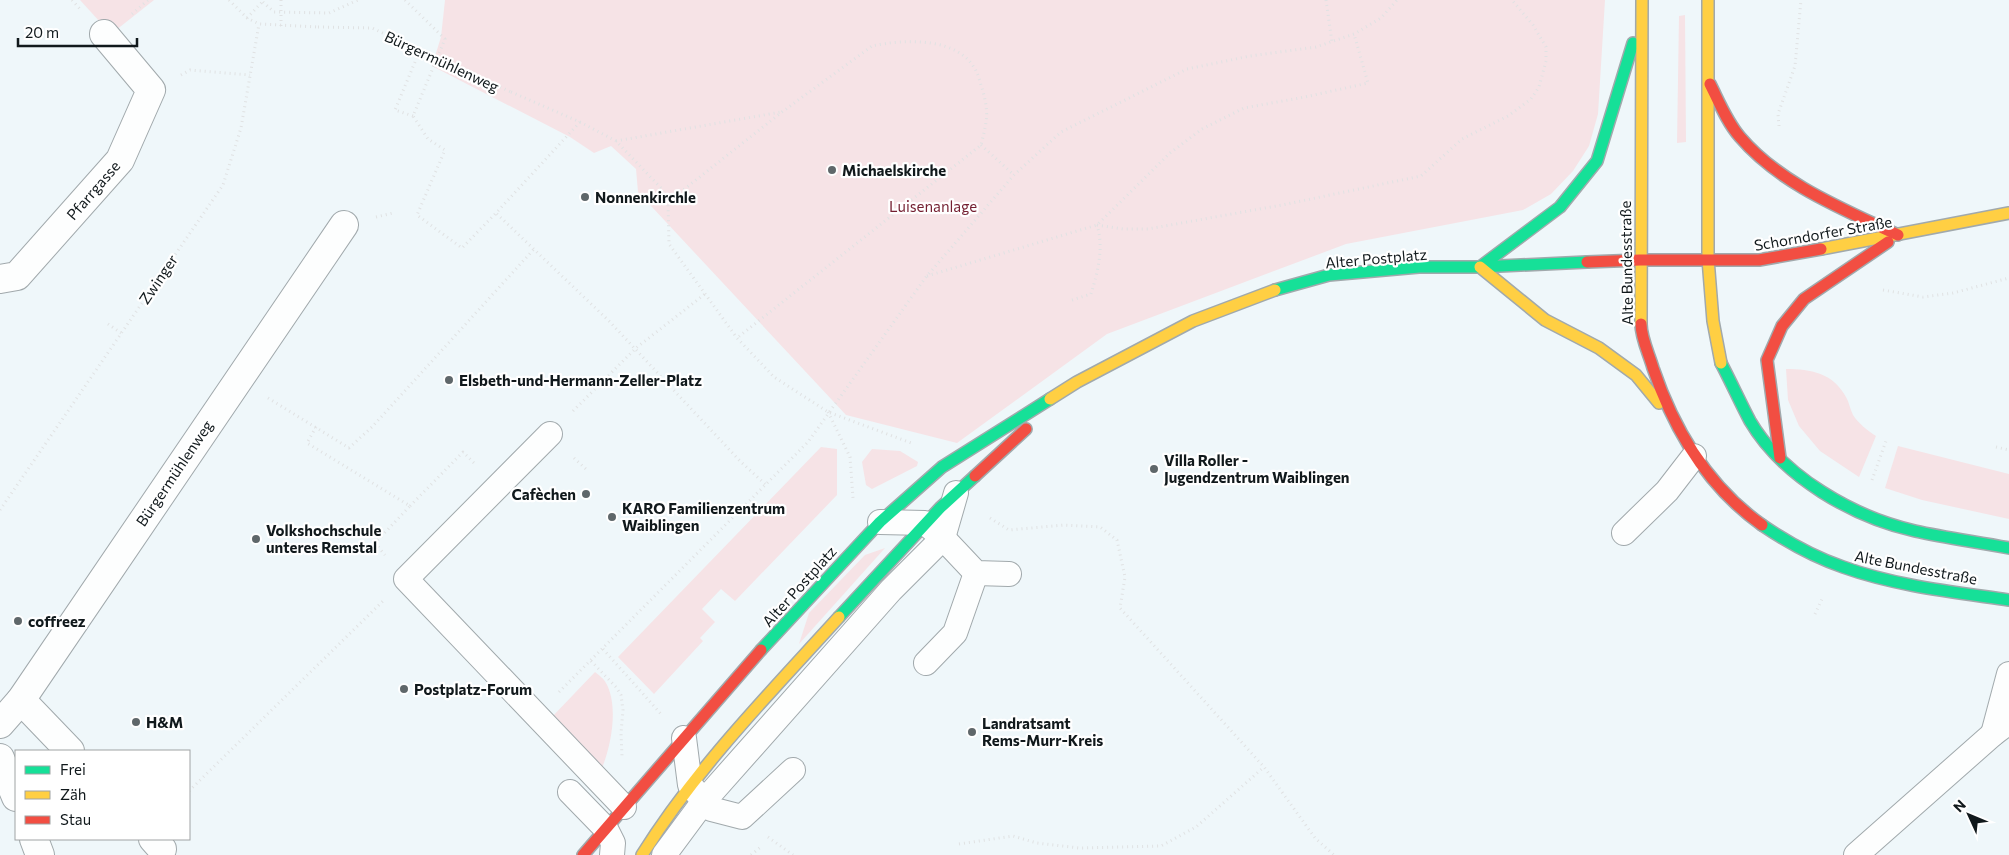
<svg xmlns="http://www.w3.org/2000/svg" width="2009" height="855" font-family="Commissioner,sans-serif">
	<rect width="100%" height="100%" fill="#eff7fa"/>
	<g fill="#f6e3e6">
		<path d="M80,0h74l-43,34z"/>
		<path d="M445,0h1160l-7,114 -9,32 -16,25 -22,23 -28,16 -177,34 -239,90 -150,109 -111,-28 -208,-223 -2,-23 -25,-23 -17,7 -24,-16 -138,-71 9,-29z"/>
		<path d="M1685,15l1,127 -9,1 2,-127z"/>
		<path d="M1786,369c25,0 47,4 60,28 3,5 4,12 7,18 5,8 15,16 23,21l-17,41 -39,-26 -21,-25 -11,-26z"/>
		<path d="M1898,446l111,28v45l-87,-19 -37,-12z"/>
		<path d="M821,447l16,2v46l-102,106 -14,-12 -19,20 13,13 -15,16 3,3 -49,53 -36,-37z"/>
		<path d="M872,449l28,2 18,11 -1,4 -45,23 -6,-4 -4,-23z"/>
		<path d="M885,548l-86,96 10,-31 56,-58z"/>
		<path d="M595,672c4,3 9,7 11,11 13,23 5,63 -4,85l-50,-51z"/>
	</g>
	<g fill="none" stroke-linecap="round" stroke-linejoin="round">
		<defs>
			<g id="lane">
				<path d="M550,434l-144,145 218,228"/>
				<path d="M880,522l45,1 18,15 33,35 33,1"/>
				<path d="M1624,533l43,-42 27,-35"/>
				<path d="M926,663l29,-30 21,-60"/>
				<path d="M1993,734l16,-60"/>
				<path d="M684,738l6,47 21,24 31,8 51,-47"/>
				<path d="M570,792l36,37 7,14 -1,12"/>
				<path d="M664,855l40,-54 187,-211 52,-52 13,-45"/>
				<path d="M1856,855l137,-121 16,-12"/>
			</g>
			<g id="street">
				<path d="M0,279l17,-3 103,-116 31,-70 -47,-56"/>
				<path d="M21,700l49,51"/>
				<path d="M0,724l21,-24 323,-475"/>
				<path d="M0,758l16,39"/>
				<path d="M34,839l6,16"/>
				<path d="M153,839l9,10"/>
			</g>
			<g id="fast">
				<path d="M1480,267l80,-60 37,-46 36,-118"/>
				<path d="M1275,290l54,-15 90,-8h61l107,-5"/>
				<path d="M1721,363c10,19 19,39 29,58 33,56 103,96 165,110 31,7 63,11 94,17"/>
				<path d="M1762,525c25,17 52,32 81,42 53,19 111,25 166,33"/>
				<path d="M839,617l101,-109 35,-32"/>
				<path d="M761,650l119,-128 62,-55 108,-68"/>
			</g>
			<g id="slow">
				<path d="M1708,0v259l5,62 8,42"/>
				<path d="M1821,249l188,-36"/>
				<path d="M1480,267l65,53 54,28 37,27 23,28"/>
				<path d="M1641,324l1,-324"/>
				<path d="M1050,399l27,-17 116,-61 82,-31"/>
				<path d="M642,855c55,-88 128,-162 197,-238"/>
			</g>
			<g id="jam">
				<path d="M1710,84c9,18 17,38 30,53 40,47 103,72 158,98"/>
				<path d="M1587,262l53,-2h119l62,-11"/>
				<path d="M1641,324c0,14 8,30 12,44 21,62 54,118 109,157"/>
				<path d="M1780,458l-13,-98 15,-34 22,-27 84,-57"/>
				<path d="M975,476l51,-47"/>
				<path d="M583,855l178,-205"/>
			</g>
		</defs>
		<use href="#lane" stroke="#a1a9ac" stroke-width="26"/>
		<use href="#street" stroke="#a1a9ac" stroke-width="30"/>
		<use href="#fast" stroke="#a1a9ac" stroke-width="14"/>
		<use href="#slow" stroke="#a1a9ac" stroke-width="14"/>
		<use href="#jam" stroke="#a1a9ac" stroke-width="14"/>
		<g stroke="#e0e2e3" stroke-width="3" stroke-dasharray="1 4" stroke-linecap="butt">
			<path d="M72,0l9,10"/>
			<path d="M229,0l18,18 12,6 59,3"/>
			<path d="M405,0l40,39 -32,77 15,23 17,11 -28,65 45,33 34,-35"/>
			<path d="M1326,0l6,42"/>
			<path d="M263,2l11,10 55,1 29,-13"/>
			<path d="M132,14l16,-14"/>
			<path d="M247,18l17,-18"/>
			<path d="M181,75l9,-5 60,5"/>
			<path d="M511,92l69,30 36,19 45,47 7,14 1,42 68,94 37,39 54,35 86,32"/>
			<path d="M413,116l-18,-6 25,-60"/>
			<path d="M580,122l-84,91 113,108 131,140 25,23"/>
			<path d="M1779,126l-1,-12 17,-48 6,-66"/>
			<path d="M616,141l165,-29"/>
			<path d="M981,145l33,30"/>
			<path d="M668,202l114,-90 90,-66c32,-7 89,-10 105,27 2,4 3,10 5,15 3,10 6,23 4,34 -1,8 -3,15 -5,23l-244,193"/>
			<path d="M376,217l17,-4"/>
			<path d="M1097,225l26,4h25l134,-24 139,-29 41,-37 46,-23 23,-17 8,-12 7,-26v-14l-13,-22 -21,-25"/>
			<path d="M927,276l170,-51 73,-72 32,-24 42,-21 61,-11 63,-14 -14,-49"/>
			<path d="M1883,290l40,7 30,-4 56,-15"/>
			<path d="M1072,300l19,-6c7,-23 13,-46 6,-69"/>
			<path d="M108,324l13,9"/>
			<path d="M268,398l81,50 23,-21 162,-178"/>
			<path d="M573,411l63,-63 69,-54"/>
			<path d="M828,412l22,45 3,41"/>
			<path d="M316,427l-9,16 103,63 -35,37 10,12"/>
			<path d="M1996,447l13,3"/>
			<path d="M574,458l14,13"/>
			<path d="M1872,480l14,-39"/>
			<path d="M410,506l53,-54 11,11"/>
			<path d="M0,510l223,-325 18,-57 18,-104"/>
			<path d="M990,518l19,12 55,-5 36,2 17,13 8,37 -5,31 144,159 51,71 19,17"/>
			<path d="M1815,614l8,-17"/>
			<path d="M603,649l58,65"/>
			<path d="M591,661l25,26 5,8 2,15 -2,23 1,23"/>
			<path d="M559,692l249,-250 118,-165 88,-102 47,-43 126,-63 63,-13 66,-9 38,-13 27,-16 16,-18"/>
			<path d="M189,791l194,-190"/>
			<path d="M768,837l25,18"/>
			<path d="M959,844l54,-8 24,7 42,5 82,-2 35,-19 68,-60"/>
			<path d="M751,855l11,-9"/>
		</g>
		<use href="#lane" stroke="#fdfefe" stroke-width="24"/>
		<use href="#street" stroke="#fdfefe" stroke-width="28"/>
		<use href="#fast" stroke="#16e098" stroke-width="11"/>
		<use href="#slow" stroke="#ffcf43" stroke-width="11"/>
		<use href="#jam" stroke="#f24e42" stroke-width="11"/>
		<g stroke="#e0e2e3" stroke-width="3" stroke-dasharray="1 4" stroke-linecap="butt">
			<path d="M281,0v26"/>
			<path d="M318,27l54,1 139,64"/>
		</g>
	</g>
	<g fill="#5f676a" stroke="#fff" stroke-width="2">
		<circle cx="832" cy="170" r="5"/>
		<circle cx="585" cy="197" r="5"/>
		<circle cx="449" cy="380" r="5"/>
		<circle cx="1154" cy="469" r="5"/>
		<circle cx="586" cy="494" r="5"/>
		<circle cx="612" cy="517" r="5"/>
		<circle cx="256" cy="539" r="5"/>
		<circle cx="18" cy="621" r="5"/>
		<circle cx="404" cy="689" r="5"/>
		<circle cx="136" cy="722" r="5"/>
		<circle cx="972" cy="732" r="5"/>
	</g>
	<g text-anchor="middle" dominant-baseline="central" stroke-width="4.5" stroke-linejoin="round" paint-order="stroke">
		<g font-size="15" fill="#11191c" stroke="#fff">
			<text transform="translate(442 61) rotate(25)">Bürgermühlenweg</text>
			<text transform="translate(93 190) rotate(-49)">Pfarrgasse</text>
			<text transform="translate(1823 233) rotate(-10)">Schorndorfer Straße</text>
			<text transform="translate(1376 258) rotate(-5)">Alter Postplatz</text>
			<text transform="translate(1626 263) rotate(-91)">Alte Bundesstraße</text>
			<text transform="translate(158 279) rotate(-56)">Zwinger</text>
			<text transform="translate(174 473) rotate(-56)">Bürgermühlenweg</text>
			<text transform="translate(1916 567) rotate(11)">Alte Bundesstraße</text>
			<text transform="translate(799 586) rotate(-48)">Alter Postplatz</text>
		</g>
		<g font-size="15" font-weight="bold" fill="#11191c" stroke="#fff" text-anchor="start">
			<text x="842" y="170">Michaelskirche</text>
			<text x="595" y="197">Nonnenkirchle</text>
			<text x="459" y="380">Elsbeth-und-Hermann-Zeller-Platz</text>
			<text x="1164" y="460">Villa Roller -<tspan x="1164" dy="17">Jugendzentrum Waiblingen</tspan></text>
			<text x="576" y="494" text-anchor="end">Cafèchen</text>
			<text x="622" y="508">KARO Familienzentrum<tspan x="622" dy="17">Waiblingen</tspan></text>
			<text x="266" y="530">Volkshochschule<tspan x="266" dy="17">unteres Remstal</tspan></text>
			<text x="28" y="621">coffreez</text>
			<text x="414" y="689">Postplatz-Forum</text>
			<text x="146" y="722">H&amp;M</text>
			<text x="982" y="723">Landratsamt<tspan x="982" dy="17">Rems-Murr-Kreis</tspan></text>
		</g>
		<g font-size="15" fill="#741f31" stroke="#fff">
			<text x="933" y="206">Luisenanlage</text>
		</g>
	</g>
	<rect x="15" y="750" width="175" height="90" fill="#ffffff" stroke="#a0a3a4"/>
	<rect x="25" y="766" width="25" height="8" fill="#16e098" stroke="#a0a3a4"/>
	<text x="60" y="775" font-size="15" fill="#11191c">Frei</text>
	<rect x="25" y="791" width="25" height="8" fill="#ffcf43" stroke="#a0a3a4"/>
	<text x="60" y="800" font-size="15" fill="#11191c">Zäh</text>
	<rect x="25" y="816" width="25" height="8" fill="#f24e42" stroke="#a0a3a4"/>
	<text x="60" y="825" font-size="15" fill="#11191c">Stau</text>
	<g transform="translate(1969 815) rotate(314)" stroke="#ffffff" stroke-width="4" paint-order="stroke">
	<path d="M0-4L9 19L0 12L-9 19Z" fill="#11191c"/>
	<text y="-8" font-size="14" font-weight="bold" text-anchor="middle" fill="#11191c">N</text>
	</g>
	<path d="M18 38v8h119v-8" fill="none" stroke="#11191c" stroke-width="2.5"/>
	<text x="25" y="38" font-size="15" fill="#11191c" stroke="#ffffff" stroke-width="4" paint-order="stroke">20 m</text>
</svg>
